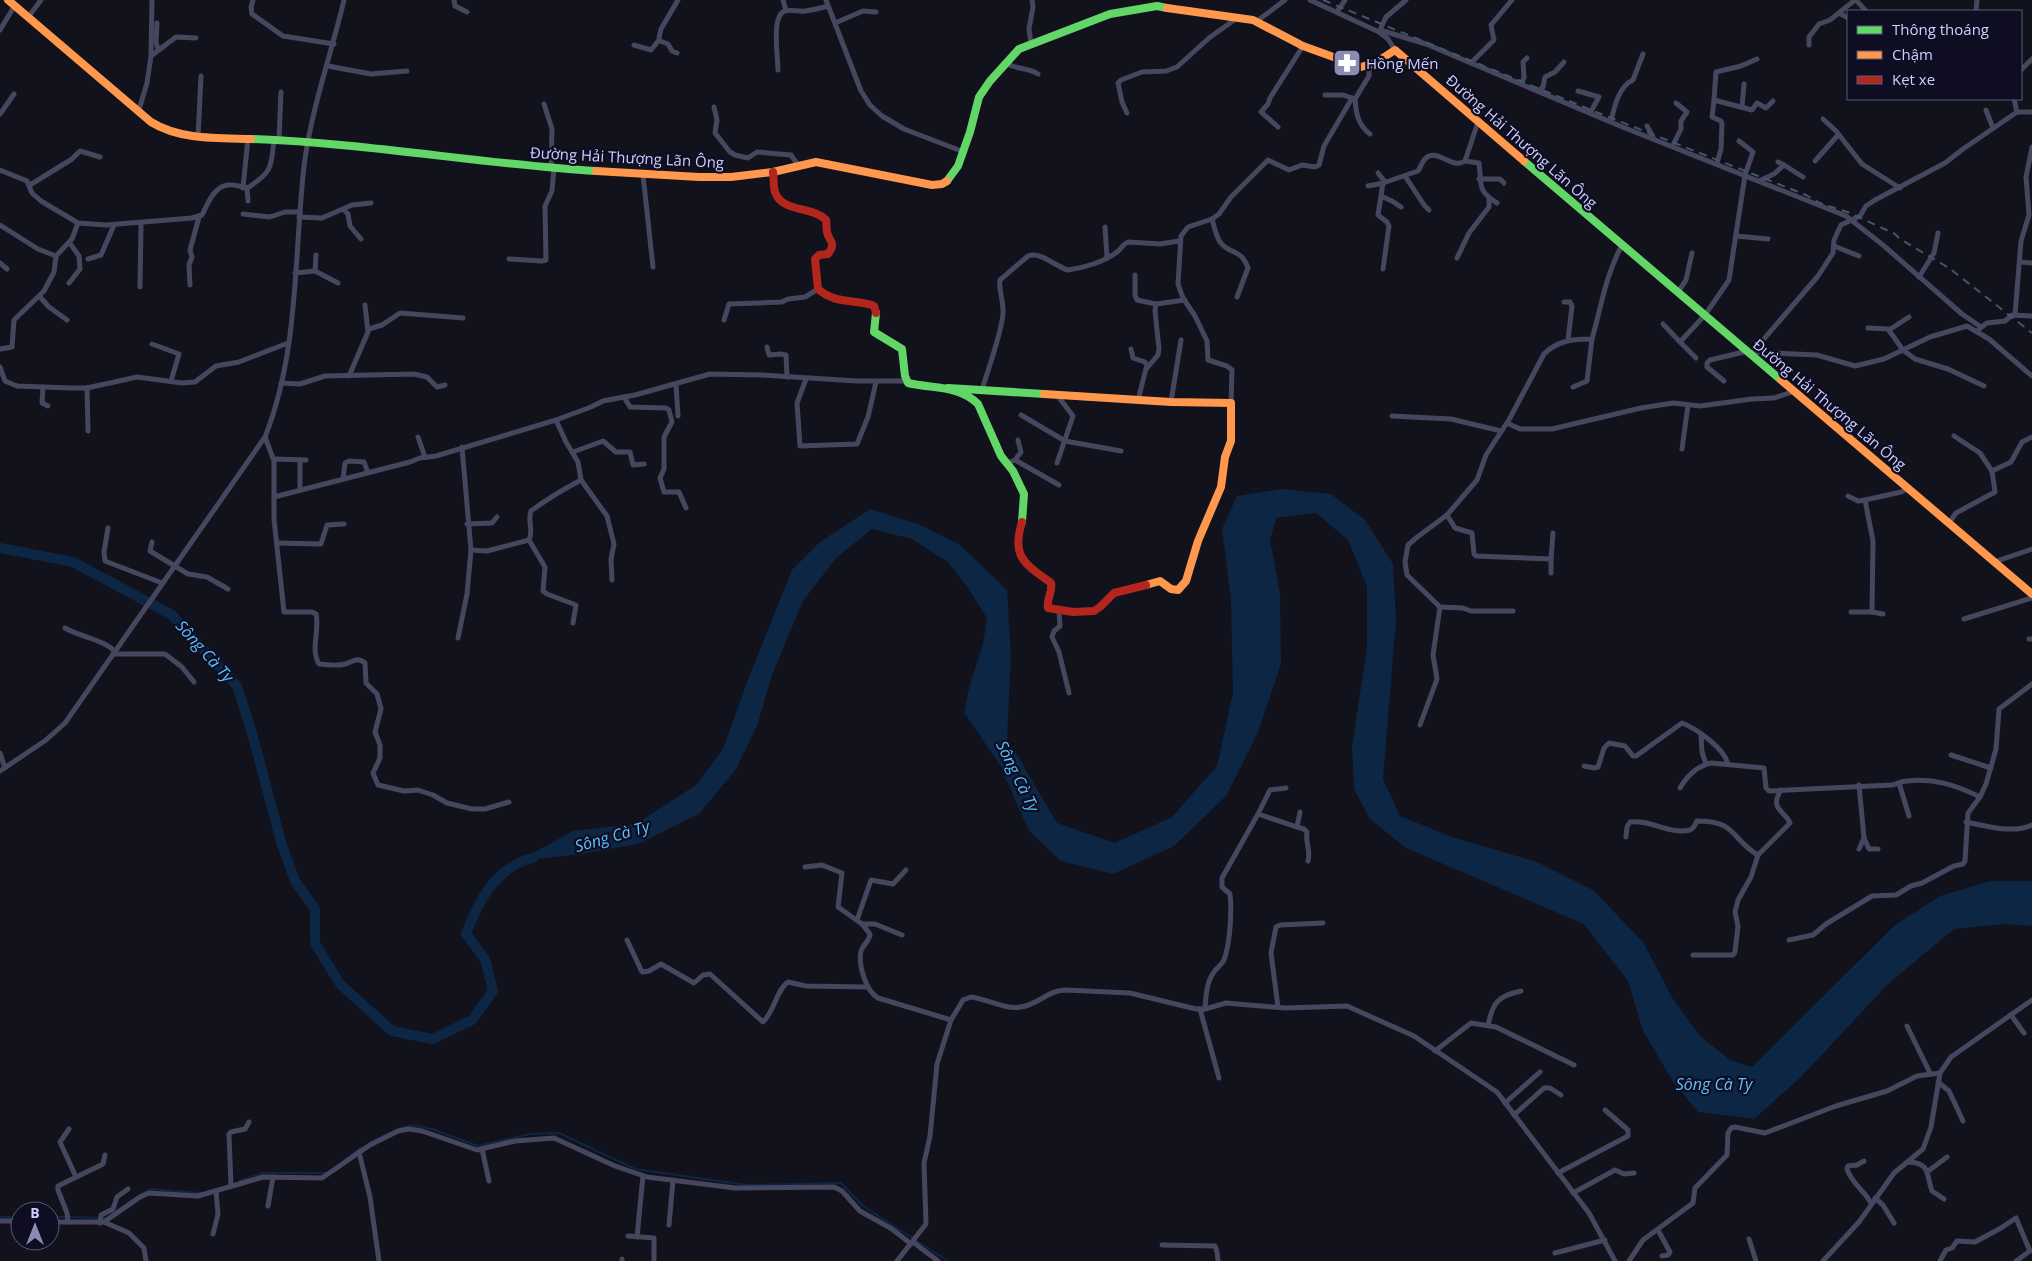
<svg xmlns="http://www.w3.org/2000/svg" width="2032" height="1261" font-family="'Open Sans',sans-serif">
	<rect width="100%" height="100%" fill="#12121d"/>
	<path fill="#0c2644" d="M1281,489l50,5 34,26 28,44 3,56 -13,159 17,37 52,21 85,25 56,28 50,52 30,57 27,37 30,24 22,7 143,-142 45,-29 50,-15h42v45l-28,-2 -50,5 -65,54 -87,93 -48,43 -56,-7 -24,-29 -31,-52 -15,-50 -44,-57 -178,-76 -36,-29 -16,-30 -2,-42 15,-100v-61l-19,-46 -32,-27 -40,5 -6,22 10,52 1,72 -24,71 -31,61 -52,50 -61,28 -52,-13 -32,-30 -29,-66 -36,-53 6,-28 13,-39 4,-27 -19,-30 -20,-26 -36,-23 -40,-10 -36,29 -33,43 -31,74 -15,51 -21,43 -37,45 -61,30 -57,10 -62,7 54,-30 63,-7 60,-39 27,-36 26,-72 43,-107 28,-28 50,-33 48,15 41,20 48,46 4,66 -4,82 50,85 58,20 57,-26 45,-51 16,-73 -2,-95 -9,-69 15,-33z"/>
	<g fill="none" stroke-linecap="round" stroke-linejoin="round">
		<g stroke="#0c2644" stroke-width="2">
			<path d="M400,1128l12,-3 20,4 46,17 52,-12 29,-1 76,36 112,16 94,-2 22,23 85,55"/>
			<path d="M371,1142l18,-9"/>
			<path d="M344,1160l18,-13"/>
			<path d="M239,1181l24,-8h63"/>
			<path d="M142,1193l9,-4 50,4"/>
			<path d="M0,1217h20"/>
			<path d="M50,1217h15"/>
			<path d="M70,1217l35,1 33,-22"/>
		</g>
		<path stroke="#0c2644" stroke-width="10" d="M0,548l73,14 99,53 65,71 15,47 29,109 14,39 20,28v34l25,41 52,47 41,8 39,-19 21,-29 -8,-32 -19,-25c12,-33 30,-67 67,-76"/>
		<g stroke="#46475e" stroke-width="5">
			<path d="M253,0l-2,7 1,7 31,22 51,8"/>
			<path d="M454,0l1,6 12,6"/>
			<path d="M783,0l3,10"/>
			<path d="M826,0l35,91 9,14 12,11 22,13 60,23"/>
			<path d="M1310,0l69,32 9,7 7,11"/>
			<path d="M1856,0l10,11"/>
			<path d="M1976,11l1,-11"/>
			<path d="M1337,12l8,-12"/>
			<path d="M1839,13l9,5"/>
			<path d="M29,16l12,-16"/>
			<path d="M1257,21l28,-21"/>
			<path d="M157,23l-1,19 2,7"/>
			<path d="M835,23l28,-12 13,1"/>
			<path d="M0,30l15,-25"/>
			<path d="M1380,30l46,14 194,82 226,90 37,29 79,69 19,13"/>
			<path d="M1379,32l7,-15 20,-17"/>
			<path d="M1031,44l-2,-15 4,-22 -1,-7"/>
			<path d="M634,45l17,5 8,-10"/>
			<path d="M1809,45v-8l10,-13 11,-4 25,-20"/>
			<path d="M677,53l-5,-2 -4,-7 -8,-3 -1,-3 2,-9 17,-29"/>
			<path d="M151,56l25,-19 20,1"/>
			<path d="M1006,63c10,7 22,4 32,11"/>
			<path d="M1471,63l23,-23 -3,-15 21,-25"/>
			<path d="M328,66l43,8 36,-3"/>
			<path d="M778,70c0,-12 -7,-55 7,-59 7,-2 13,1 20,0 8,-1 16,-3 23,-5"/>
			<path d="M2021,70l11,-11"/>
			<path d="M1521,84l3,-6 -1,-16 4,-4"/>
			<path d="M1538,91l5,-4 2,-10 10,-5 9,-10"/>
			<path d="M1578,91l21,6 -9,16"/>
			<path d="M1325,95h18l12,4 14,-23v-10"/>
			<path d="M1355,99c1,15 3,26 15,35"/>
			<path d="M2014,99l3,13h15"/>
			<path d="M1714,100l2,-28 25,-6 16,-7"/>
			<path d="M544,104l8,25 -1,39"/>
			<path d="M714,107l3,13 -2,13 15,19 5,3 13,3 9,-6 34,3 7,10"/>
			<path d="M1742,107l2,-23"/>
			<path d="M1986,110l7,18"/>
			<path d="M138,113l9,-30 4,-27 1,-56"/>
			<path d="M1127,113l-5,-11 -4,-19 3,-3 21,-8 24,-1 11,-4 32,-29 28,-20"/>
			<path d="M0,114l14,-20"/>
			<path d="M1823,119l13,12 26,33 38,24"/>
			<path d="M1611,122c3,-15 8,-36 22,-42l10,-26"/>
			<path d="M1647,126l6,11"/>
			<path d="M1278,127l-17,-15 7,-8 2,-6 33,-52"/>
			<path d="M198,137l3,-61"/>
			<path d="M279,139l2,-47"/>
			<path d="M1673,145l8,-16v-8l6,-9 -11,-9"/>
			<path d="M1465,161l14,2c3,21 -3,27 18,40"/>
			<path d="M1815,161l23,-26"/>
			<path d="M1717,163l4,-14 1,-25 -1,-3 -9,-4 2,-17 38,10 5,-7 9,5 7,-7"/>
			<path d="M1784,165l19,12"/>
			<path d="M0,170l27,11 5,12 9,8 37,22 28,2 86,-7 10,-3c5,-10 12,-29 26,-30 7,-1 14,3 21,2 24,-16 22,-20 25,-48"/>
			<path d="M1378,173l7,9"/>
			<path d="M643,175l10,92"/>
			<path d="M1405,176l19,29 5,5"/>
			<path d="M1479,179h21l4,4"/>
			<path d="M1759,181l15,-7 10,-9 -6,-3"/>
			<path d="M30,185l42,-26 8,-8 20,6"/>
			<path d="M1368,186l15,-3"/>
			<path d="M243,188l5,-50"/>
			<path d="M247,188l1,13"/>
			<path d="M1381,196l11,5 9,6"/>
			<path d="M344,210l4,4 2,12 11,13"/>
			<path d="M243,214l27,3 15,-5h15"/>
			<path d="M299,217l23,1 30,-13 19,-2"/>
			<path d="M1212,219c2,7 4,17 8,23 11,14 20,5 28,26l-11,29"/>
			<path d="M0,225l38,24 18,7"/>
			<path d="M1105,227l2,30"/>
			<path d="M1736,236l32,3"/>
			<path d="M69,242l10,14 1,13 -11,14"/>
			<path d="M1834,246l25,10"/>
			<path d="M1457,258l12,-25 20,-26v-9"/>
			<path d="M88,259l13,-4 13,-30"/>
			<path d="M509,259l33,2 4,-1 -1,-54 7,-15 2,-23"/>
			<path d="M2020,262l12,1"/>
			<path d="M0,263l7,6"/>
			<path d="M1383,269l6,-43 -2,-4 -9,-7 5,-32 35,-12c3,-4 4,-10 8,-13 12,-10 26,12 39,3l13,-39"/>
			<path d="M315,271l1,-16"/>
			<path d="M295,273l20,-2 23,12"/>
			<path d="M1135,275v20l2,5 19,4"/>
			<path d="M1919,277l15,-24 4,-20"/>
			<path d="M190,285l-1,-20 3,-8 -2,-7 9,-33"/>
			<path d="M140,287l1,-63"/>
			<path d="M1678,292l8,-12 6,-27"/>
			<path d="M40,297l9,10 18,13"/>
			<path d="M1564,302h6l2,4 -4,34"/>
			<path d="M2015,315l6,-74 8,-26 -3,-38 6,-30"/>
			<path d="M724,320l5,-16 53,-2 6,-3 17,-2 13,-8"/>
			<path d="M1663,324l17,18 25,-27 24,-35 16,-105 8,-23 -14,-11"/>
			<path d="M1868,328l20,1 15,21 12,9 33,10 36,17"/>
			<path d="M369,329l13,-4 18,-12 63,5"/>
			<path d="M1979,329l8,-6 18,-2 7,-6 20,1"/>
			<path d="M1889,330l20,-13"/>
			<path d="M1680,342l16,16"/>
			<path d="M152,344l27,10 -8,27"/>
			<path d="M767,347l2,8 12,-1 5,1 1,22"/>
			<path d="M0,349l12,-2 2,-27 30,-29 10,-19 2,-16 16,-17 6,-16"/>
			<path d="M1131,349l2,9 12,4 2,3 -9,35"/>
			<path d="M1753,352l64,3 38,11 29,-7 46,-22 37,-11 22,13 43,37"/>
			<path d="M1751,354l67,-78 15,-23 1,-13 7,-15 19,-9 6,-10 9,-6 70,-37 18,-14 54,-37"/>
			<path d="M0,367l5,14 12,5 54,2h16l50,-11 45,6 13,-1 21,-16 23,-4 49,-19"/>
			<path d="M1147,368l11,-13 1,-6 -4,-38 1,-7 29,-4"/>
			<path d="M349,376l19,-44 -3,-27"/>
			<path d="M806,379l-9,24 3,43 57,-2 11,-27 8,-35"/>
			<path d="M1724,381l-17,-14v-4l3,-3 38,-9"/>
			<path d="M281,383l19,1 25,-8 89,-2 13,3 10,10 8,-2"/>
			<path d="M676,384l2,32"/>
			<path d="M43,387l-1,16 6,3"/>
			<path d="M1573,387l14,-6 5,-42"/>
			<path d="M87,388l1,43"/>
			<path d="M982,390c6,-21 19,-55 21,-76 1,-11 -5,-27 -3,-34l28,-24c13,-5 28,11 40,14 15,-2 36,-8 49,-18 5,-3 5,-8 11,-10l32,2 19,-3"/>
			<path d="M1057,395l16,21 -16,47"/>
			<path d="M624,397l6,10 36,1 3,2 3,12 -8,15v32l-4,9 4,14h15l7,16"/>
			<path d="M1171,402l10,-62"/>
			<path d="M1231,403l1,-33 -5,-4 -19,-6 -1,-19 -12,-25 -12,-18 -5,-14 3,-48 7,-9 24,-8 7,-5 12,-17 37,-37 21,10 13,-5 13,2 4,-2 5,-19 28,-48"/>
			<path d="M1021,415l44,26 56,10"/>
			<path d="M1392,416l59,3 50,12"/>
			<path d="M556,420l10,22 12,20 3,18 26,36 7,28 -3,15 1,21"/>
			<path d="M1507,423l13,6h32l89,-21 32,-5 27,3 52,-7 22,-1 21,-7"/>
			<path d="M1954,436l26,17 12,18 19,-9 11,-20 10,-5"/>
			<path d="M265,437l9,24v58l10,93h28l4,2c4,16 -6,35 3,50 8,1 19,2 26,0 8,-2 12,-8 20,-1l1,20 11,11 4,15 -6,23 5,13v13l-7,15 5,12 26,6 14,-1 15,5 14,8 25,6h13l24,-7"/>
			<path d="M418,437l7,20"/>
			<path d="M1682,449l6,-44"/>
			<path d="M573,452l30,-11 13,11h14l3,13 11,-1"/>
			<path d="M274,459l32,1"/>
			<path d="M300,460v30"/>
			<path d="M1015,460l6,-8 -3,-12"/>
			<path d="M1006,464l9,-4 44,25"/>
			<path d="M343,479l2,-16 4,-2 15,1 4,11"/>
			<path d="M1848,496l10,5 7,-1"/>
			<path d="M274,497l136,-35 10,-4 16,-2 120,-36 35,-13 12,-6 32,-6 75,-21 51,1 96,6h49"/>
			<path d="M1447,515l8,13 17,5 2,21 2,2 75,3 2,-26"/>
			<path d="M1949,523l7,-10 39,-21 -3,-21"/>
			<path d="M467,524l25,-1 5,-6"/>
			<path d="M108,528l-4,24 1,9 57,22"/>
			<path d="M529,540l16,27 -2,24 4,3 29,11 -3,18"/>
			<path d="M152,542l-2,9 38,23 19,3 21,12"/>
			<path d="M277,543l44,1 6,-19 17,-1"/>
			<path d="M471,550l16,1 42,-11c5,-10 -2,-19 2,-29 16,-12 33,-22 50,-31"/>
			<path d="M1551,559v14"/>
			<path d="M1994,562l38,-13"/>
			<path d="M1440,607l23,1 8,3h42"/>
			<path d="M1059,611l1,15 -6,5 -2,6 7,15 10,41"/>
			<path d="M1851,612h21"/>
			<path d="M1883,614l-11,-2 1,-71 -8,-41 36,-8 8,-4"/>
			<path d="M1964,619l68,-21"/>
			<path d="M65,628c15,9 41,12 50,24"/>
			<path d="M458,638l9,-44 4,-44 -9,-103"/>
			<path d="M2029,639h3"/>
			<path d="M114,654h51l17,13 12,15"/>
			<path d="M1420,725l17,-46 -4,-24 7,-48 -33,-32 -2,-13 3,-17 8,-7 31,-23 30,-35 9,-25 24,-37 34,-64c14,-14 30,-15 48,-15 10,-35 13,-62 30,-94"/>
			<path d="M1701,735l1,17 4,12"/>
			<path d="M0,753l5,15"/>
			<path d="M1951,755l40,13"/>
			<path d="M1584,766l10,2 4,-1 6,-19 5,-5 16,3 8,10h3l46,-33c15,6 42,25 46,41"/>
			<path d="M0,771l46,-31 19,-17 200,-286c34,-85 29,-181 39,-271 7,-56 27,-111 40,-166"/>
			<path d="M1899,783l10,33"/>
			<path d="M1680,788c7,-12 17,-22 31,-25l53,5 2,20 3,3 123,-6c5,-1 10,-4 15,-4 27,-3 49,4 73,16"/>
			<path d="M1258,814l12,-24 16,-2"/>
			<path d="M1966,822c21,4 46,12 66,3"/>
			<path d="M1297,827l7,2 3,3c-2,10 4,18 1,29"/>
			<path d="M1626,837l1,-10 3,-5c20,-3 40,13 60,8 4,-1 5,-6 7,-9 41,0 33,18 61,34"/>
			<path d="M1864,838l5,11h9"/>
			<path d="M1859,849l5,-11 -5,-53"/>
			<path d="M805,867l17,-2 20,8 -4,34 24,17 8,10c0,7 -7,10 -9,17 -3,14 5,40 17,47l73,22"/>
			<path d="M857,920l14,-40 22,4 13,-14"/>
			<path d="M862,924h13l27,11"/>
			<path d="M627,940l15,32 7,-1 12,-7 33,19 9,-8 7,-1 53,48c11,-10 14,-33 25,-40l18,4 61,1"/>
			<path d="M1789,940l24,-5 13,-11 46,-28 24,-1 15,-9 11,-3 32,-17 9,-2 2,-3 3,-48 12,-16 6,-13 10,-35 3,-40 33,-25"/>
			<path d="M1693,955h40l2,-3 3,-26 -3,-14 3,-12 13,-23 7,-22 32,-32c-6,-13 -21,-14 -9,-33"/>
			<path d="M1278,1007l-7,-54 5,-26 4,-2 43,-2"/>
			<path d="M1200,1009l19,69"/>
			<path d="M1205,1009c1,-13 1,-26 9,-37 3,-5 8,-7 10,-12 6,-16 8,-49 6,-66l-8,-7v-9l36,-64 39,13 3,-15"/>
			<path d="M2011,1015l13,18"/>
			<path d="M1488,1025c5,-23 10,-29 33,-34"/>
			<path d="M1907,1026l23,47"/>
			<path d="M1435,1051l36,-28 25,4 78,38"/>
			<path d="M1938,1082l11,9 14,30"/>
			<path d="M1505,1103l35,-31"/>
			<path d="M1514,1115l30,-27h6l11,7"/>
			<path d="M69,1129l-9,13 16,35"/>
			<path d="M482,1149l7,32"/>
			<path d="M359,1152l11,45 9,64"/>
			<path d="M1864,1161l-7,4 -9,1 -1,3c4,14 18,22 24,34"/>
			<path d="M1908,1162c23,1 18,12 24,29l12,8"/>
			<path d="M1927,1172l20,-15"/>
			<path d="M1558,1173l70,-37v-6l-23,-20"/>
			<path d="M231,1186l-2,-52 2,-2 14,-3 4,-7"/>
			<path d="M1573,1193l42,-23 9,4 10,-1"/>
			<path d="M1875,1198l8,7 11,18"/>
			<path d="M268,1206l5,-29"/>
			<path d="M0,1221h20"/>
			<path d="M50,1222h54l36,-25 9,-4 49,3 65,-19 59,1 48,-33 28,-14 11,-2 13,2 55,19 38,-9 39,-3 61,28 32,11 88,11 99,-1 8,4 18,20 32,18 19,15"/>
			<path d="M68,1222l-1,-9 -9,-23v-4l45,-22 2,-9"/>
			<path d="M104,1222l25,11 15,15 2,13"/>
			<path d="M100,1223l1,-8 12,-6 4,-12 11,-8"/>
			<path d="M669,1225l4,-45"/>
			<path d="M1658,1230l12,22 -2,3 -6,1"/>
			<path d="M213,1234l5,-20 -2,-23"/>
			<path d="M628,1236l26,2v23"/>
			<path d="M637,1237l6,-61"/>
			<path d="M1749,1239l7,22"/>
			<path d="M913,1242l25,19"/>
			<path d="M1162,1245l53,1 2,6 1,9"/>
			<path d="M1555,1253l50,-13"/>
			<path d="M622,1259v2"/>
			<path d="M897,1261l29,-37 -2,-61 6,-27 7,-72 14,-44 12,-20 8,-3c16,2 34,13 50,10 16,-2 28,-17 44,-17l65,3 66,16h9l21,-6 59,5 62,-2 67,30 83,56 92,121 26,48"/>
			<path d="M1629,1261l14,-21 50,-37 2,-15 32,-33 1,-22 3,-5 4,-1 30,6 71,-27 51,-15 30,-15 23,-3"/>
			<path d="M1823,1261l36,-39 35,-49 29,-24 8,-22 9,-54 11,-16 81,-57"/>
			<path d="M1940,1261l6,-11 6,-2 5,-7 18,1 26,-14 15,-10 14,33 -14,10"/>
		</g>
		<g stroke="#63d668" stroke-width="8">
			<path d="M251,139c116,4 230,25 345,32"/>
			<path d="M1524,161l257,219"/>
			<path d="M947,181l11,-15 12,-34 9,-35 11,-16 29,-32 91,-35 47,-8 10,2"/>
			<path d="M876,313l-2,19 28,17 3,27 3,7c25,6 51,2 70,21l23,52 12,15 11,23 -2,28"/>
			<path d="M948,388l96,6"/>
		</g>
		<g stroke="#ff974d" stroke-width="8">
			<path d="M8,0l143,122c29,18 67,16 100,17"/>
			<path d="M1167,8l86,12 50,26 58,21 14,-4 20,-13 129,111"/>
			<path d="M596,171l103,6h32l42,-5 43,-10 116,23 10,-1 5,-3"/>
			<path d="M1781,380l251,214"/>
			<path d="M1044,394l127,8 60,1v38l-6,16 -4,30 -23,54 -12,40 -8,9 -7,-1 -11,-8 -14,4"/>
		</g>
		<g stroke="#b3261e" stroke-width="8">
			<path d="M773,172c1,6 0,14 2,20 7,21 38,14 51,28 1,4 0,8 1,12 2,10 10,10 1,22l-9,1 -4,4 3,30c17,15 34,10 54,16l2,1 2,7"/>
			<path d="M1022,522c-11,35 3,42 29,61 2,9 -5,16 -3,25l25,4 21,-1 6,-4 14,-14 32,-8"/>
		</g>
		<path stroke="#3e5967" stroke-width="2" stroke-dasharray="8 6" stroke-linecap="butt" d="M1323,0l273,112 210,83 14,8 30,10 45,21 5,5 49,29 83,65"/>
	</g>
	<defs>
		<symbol id="pharmacy-square" viewBox="-11 -11 22 22"><rect x="-9" y="-9" width="18" height="18" rx="4" fill="#8c8cb0" stroke="#0e0d22"/><path d="M-2-6h4v4h4v4h-4v4h-4v-4h-4v-4h4Z" fill="#fff"/></symbol>
	</defs>
	<g fill-rule="evenodd">
		<use href="#pharmacy-square" x="1331" y="47" width="32" height="32"/>
	</g>
	<g text-anchor="middle" dominant-baseline="central" stroke-width="4.5" stroke-linejoin="round" paint-order="stroke">
		<g font-size="15" fill="#ceceff" stroke="#0e0d22" text-anchor="start">
			<text x="1366" y="63">Hồng Mến</text>
		</g>
		<g font-size="15" fill="#ceceff" stroke="#0e0d22">
			<text transform="translate(1522 141) rotate(41)">Đường Hải Thượng Lãn Ông</text>
			<text transform="translate(627 157) rotate(3)">Đường Hải Thượng Lãn Ông</text>
			<text transform="translate(1830 404) rotate(40)">Đường Hải Thượng Lãn Ông</text>
		</g>
		<g font-size="16" font-style="italic" fill="#5cc3ff" stroke="#0e0d22">
			<text transform="translate(205 651) rotate(48)">Sông Cà Ty</text>
			<text transform="translate(1018 776) rotate(64)">Sông Cà Ty</text>
			<text transform="translate(612 836) rotate(-16)">Sông Cà Ty</text>
			<text x="1714" y="1084">Sông Cà Ty</text>
		</g>
	</g>
	<rect x="1847" y="10" width="175" height="90" fill="#0e0d22" stroke="#5b5a7a"/>
	<rect x="1857" y="26" width="25" height="8" fill="#63d668" stroke="#5b5a7a"/>
	<text x="1892" y="35" font-size="15" fill="#ceceff">Thông thoáng</text>
	<rect x="1857" y="51" width="25" height="8" fill="#ff974d" stroke="#5b5a7a"/>
	<text x="1892" y="60" font-size="15" fill="#ceceff">Chậm</text>
	<rect x="1857" y="76" width="25" height="8" fill="#b3261e" stroke="#5b5a7a"/>
	<text x="1892" y="85" font-size="15" fill="#ceceff">Kẹt xe</text>
	<g transform="translate(35 1226)"><circle r="24" fill="#0e0d22" stroke="#5b5a7a"/>
	<path d="M0-4L9 19L0 12L-9 19Z" fill="#8c8cb0"/>
	<text y="-8" font-size="14" font-weight="bold" text-anchor="middle" fill="#ceceff">B</text>
	</g>
</svg>
